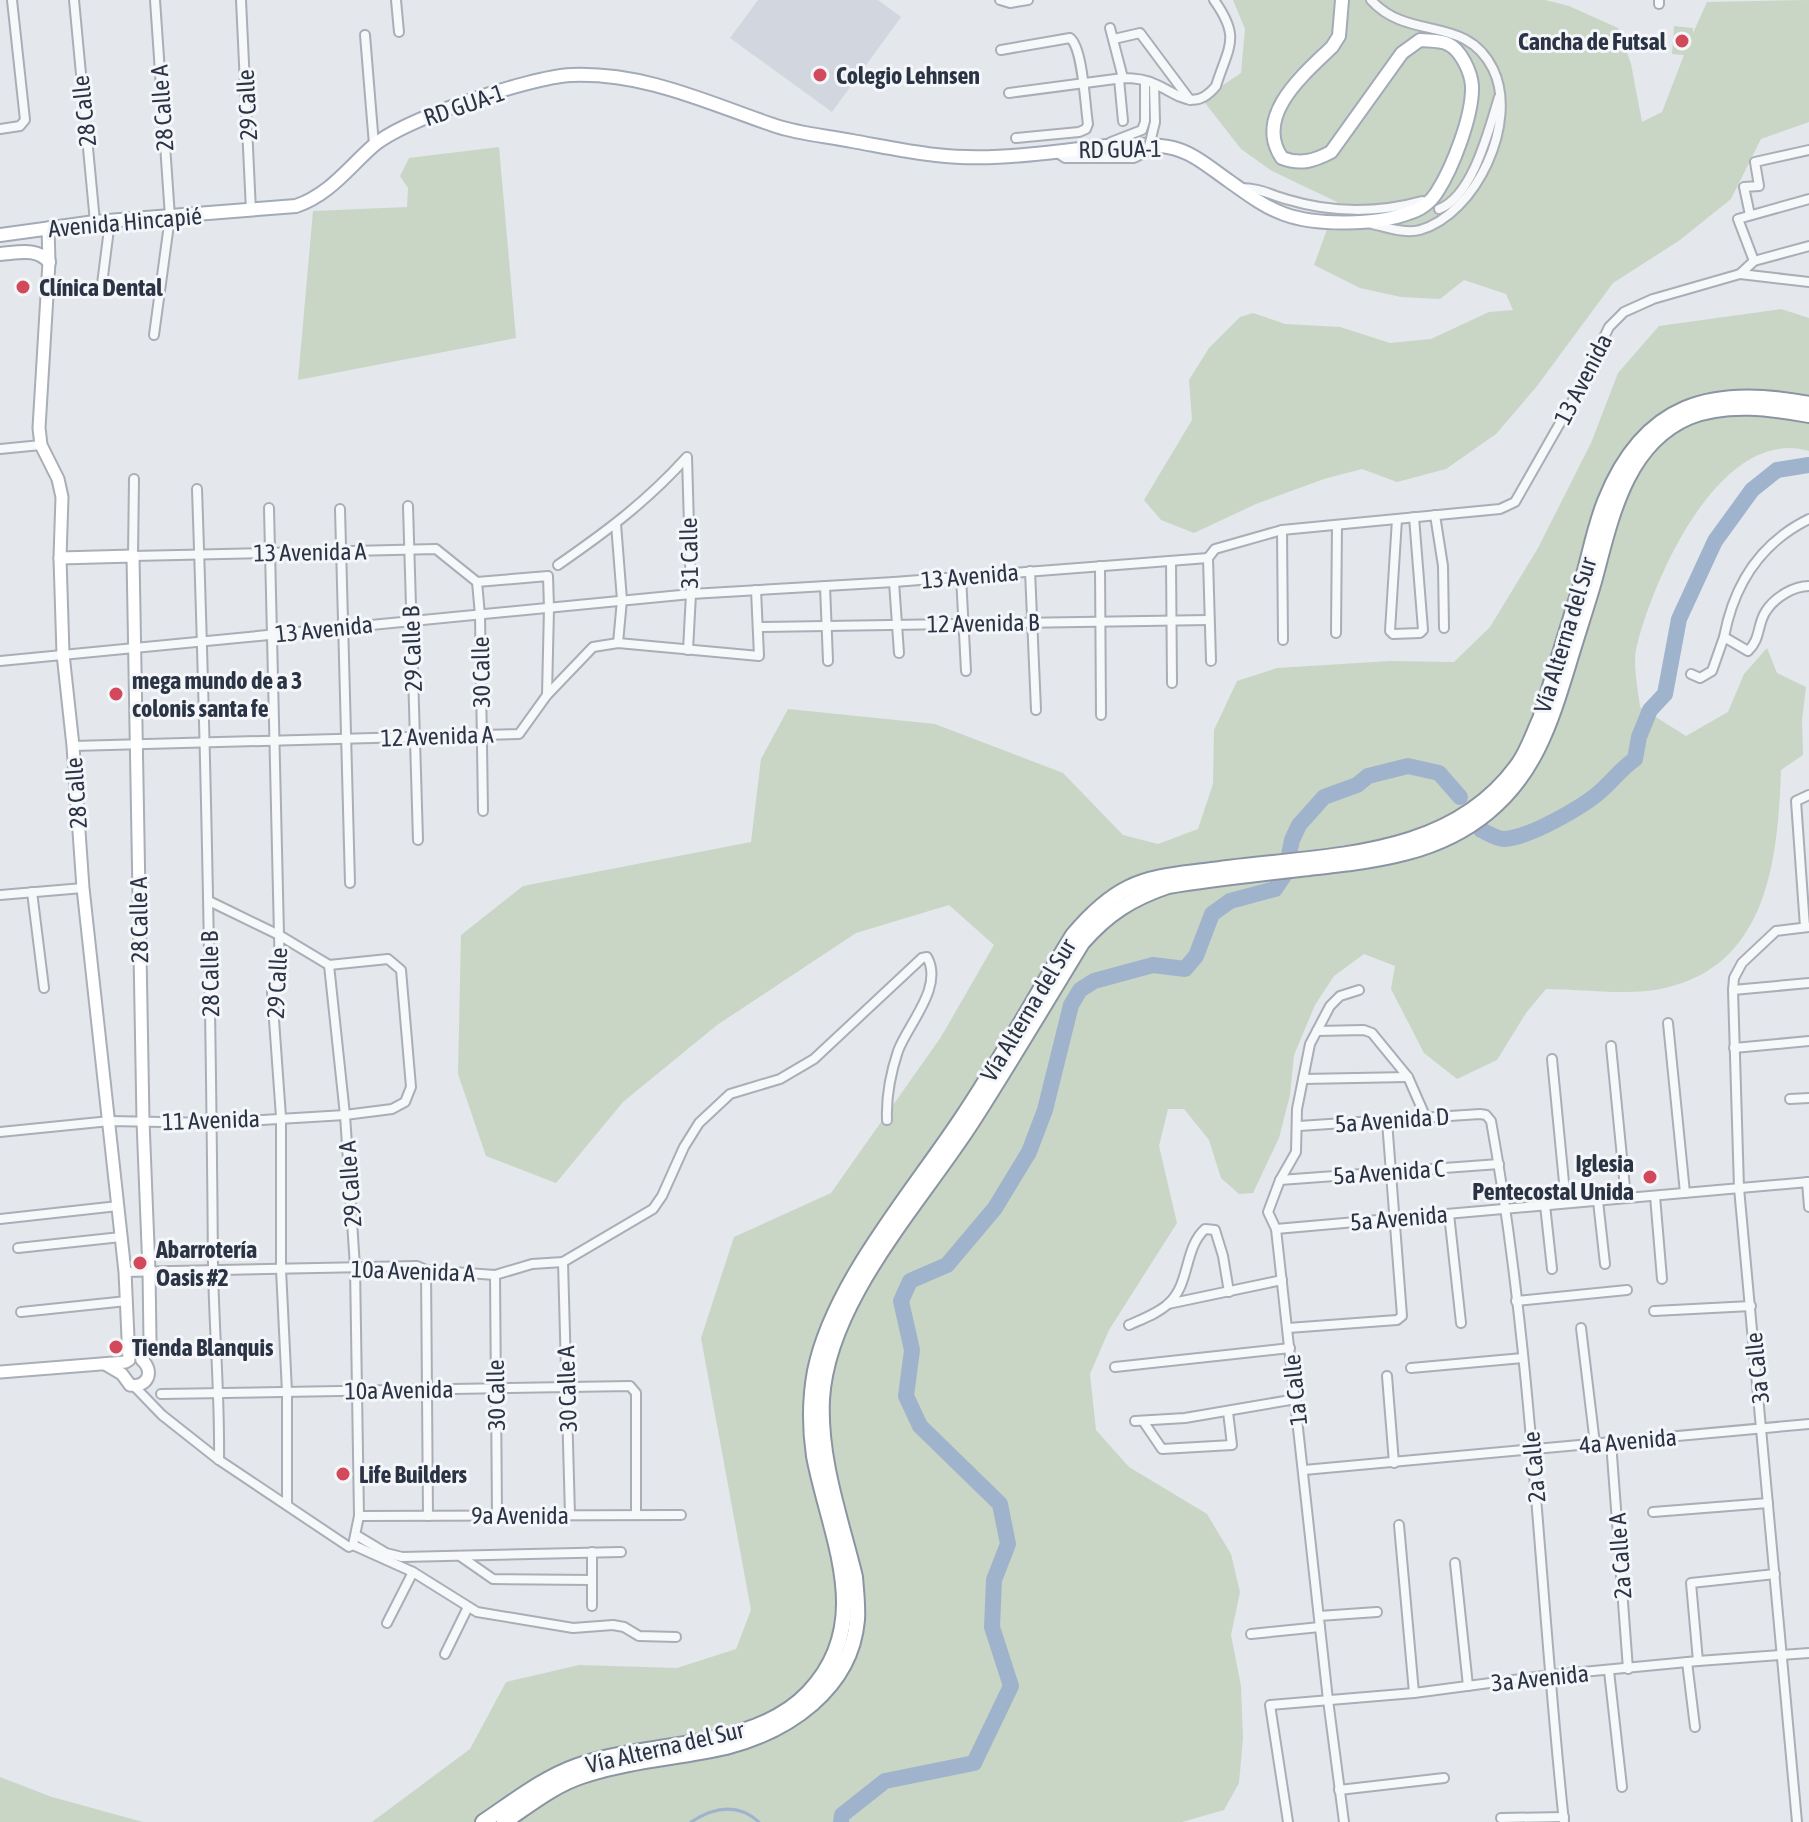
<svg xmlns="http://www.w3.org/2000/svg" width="1809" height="1822" font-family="'Asap Condensed',sans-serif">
	<rect width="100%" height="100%" fill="#e4e7ec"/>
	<path fill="#d2d6de" d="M758,0h120l23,17 -69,95 -102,-74z"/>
	<g fill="#c9d6c5">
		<path d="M1233,0h312l24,6 49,22 13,36 11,58 20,-10 22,-57 -12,-1 2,-28 19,2v5l14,-31 102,-2v122l-48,17 -30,60 -51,41 -67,43 -76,103 -41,48 -50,35 -49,13 -35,-13 -38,10 -68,25 -62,29 -33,-13 -17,-20 48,-80 -3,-40 20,-32 31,-31 13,-4 32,11 55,3 50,16 41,-4 58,-27 24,-2 -7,-16 -42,-14 -24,19 -39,-2 -41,-9 -46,-23 23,-63 -65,-31 -31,-22 -39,-50 39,-26 4,-44z"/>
		<path d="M499,147l17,191 -218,42 15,-169 94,-4 1,-19 -8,-12 9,-18z"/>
		<path d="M1781,309l28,9v133c-89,-26 -155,127 -172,194 -5,18 1,43 3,62l46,29 42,-24 16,-38 23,-26 10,25 29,14 -4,33 1,35 -22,15c-3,86 -12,192 -112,217 -39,10 -83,2 -123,2l-20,24 -29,47 -40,19 -33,-26 -33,-64 4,-23 -31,-12 -30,22 -19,29 -21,50 -4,40 -11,43 -26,55 -14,1 -18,-16 -12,-38 -25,-31h-16l-9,37 18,77 -68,107 -19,44 6,56 33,37 78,47 24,40 9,38 -9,43 10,51 2,52 -4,45 -15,27 -42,12h-810l98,-73 36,-67 73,-17 98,3 59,-19 15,-39 -50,-272 33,-101 97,-44 110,-156 53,-92 -45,-40 -93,28 -139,92 -94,77 -67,81 -70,-27 -28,-82 3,-139 62,-49 228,-44 10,-83 27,-50 147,15 128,49 60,62 35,9 40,-15 15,-45 1,-54 23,-49 40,-13 113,-7 64,1 36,-35 48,-79 53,-105 27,-70 41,-47z"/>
		<path d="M0,1777l52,20 91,25h-143z"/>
	</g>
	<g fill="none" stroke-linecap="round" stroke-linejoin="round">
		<path stroke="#9fb4cc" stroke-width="3" d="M691,1822c23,-15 47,-19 68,0"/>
		<g stroke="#9fb4cc" stroke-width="16">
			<path d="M1481,830c7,3 16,9 23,9 25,-1 81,-33 99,-50 11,-10 19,-21 32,-30l4,-22 11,-27 15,-16 14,-75 36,-78 37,-51 25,-20 32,-5"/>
			<path d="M841,1822l1,-7 43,-34 89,-18 37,-77 -19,-59 2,-47 14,-36 -8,-40 -80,-78 -14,-30 6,-46 -11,-49 9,-20 37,-16 48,-57 34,-56 16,-42 26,-105 9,-15 14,-9 59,-16 32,4 11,-13 16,-42 18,-13 45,-12 10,-15 7,-34 7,-15 25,-28 33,-12 11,-9 40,-10 31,7 21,24"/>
		</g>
		<defs>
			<g id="minor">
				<path d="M74,0l21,222"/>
				<path d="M241,0l10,211"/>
				<path d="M396,0l3,32"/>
				<path d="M1000,0l10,3 18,-3"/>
				<path d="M1371,0c38,42 95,14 122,69 26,53 -17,145 -73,161 -15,4 -34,-3 -48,-6"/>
				<path d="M1659,4v-4"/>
				<path d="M1110,28l13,50"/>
				<path d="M365,35l9,110"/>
				<path d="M1114,39l26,-6 50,67"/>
				<path d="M1001,50l69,-12c13,10 15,67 18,86l-2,5 -7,3 -63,6"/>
				<path d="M1119,79l4,42"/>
				<path d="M1154,84l1,38"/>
				<path d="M1009,93l114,-15c11,0 22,1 32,6 23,10 39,29 61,2 13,-41 25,-48 -2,-86"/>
				<path d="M0,129l20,-3 5,-6 -13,-120"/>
				<path d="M1111,142l31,-12 3,-8v-41"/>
				<path d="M1056,152l9,6h69l14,-7"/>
				<path d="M1240,188c21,0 30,7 49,12 43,13 90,13 133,1"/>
				<path d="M1439,209c34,-13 50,-80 60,-112"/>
				<path d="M1750,215l-6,-28 15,-1 -4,-24 54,-12"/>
				<path d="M1754,261l-16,-42 71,-20"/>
				<path d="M1740,274l69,8"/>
				<path d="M102,284l8,-63"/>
				<path d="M154,335l16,-118 -15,-217"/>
				<path d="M0,449l41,-4"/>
				<path d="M687,457l4,137 -3,56"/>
				<path d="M134,479l-1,77 303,-7 41,33 71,-6 1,32 -2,87"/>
				<path d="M197,489c9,259 14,517 16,777 1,64 7,129 6,194"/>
				<path d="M408,506l10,334"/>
				<path d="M269,508l10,427 1,42 -8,15 9,125v152l6,123v113"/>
				<path d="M340,509l10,374"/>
				<path d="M1435,515l8,51 1,62"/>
				<path d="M1397,519l-7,112 3,3 27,-1 3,-3 -9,-113"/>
				<path d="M1809,519c-49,24 -75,65 -85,118l24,14c13,-12 9,-27 18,-40 9,-14 28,-25 43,-25"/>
				<path d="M616,524l6,76 -4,43"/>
				<path d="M1282,530l1,110"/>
				<path d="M1208,558l3,103"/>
				<path d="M1171,561l1,122"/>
				<path d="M558,565c49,-34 88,-63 128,-107"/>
				<path d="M1100,566l1,149"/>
				<path d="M1030,571l6,139"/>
				<path d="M961,576l5,95"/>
				<path d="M477,582l3,33 3,196"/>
				<path d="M894,582l5,71"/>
				<path d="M825,586l3,75"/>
				<path d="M758,627l451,-7"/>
				<path d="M1336,633l1,-108"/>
				<path d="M0,661l691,-67 203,-12 314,-24 7,-9 67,-19 218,-21 15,-7 61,-107 33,-68 15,-15 29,-13 87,-25 14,-13 55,-15"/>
				<path d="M1691,674l9,4 12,-7 12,-34"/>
				<path d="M73,746l446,-12 28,-39 46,-48 25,-4 141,13 -3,-66"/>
				<path d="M32,892l12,96"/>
				<path d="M0,895l83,-7"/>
				<path d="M1805,927l-9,-126 13,-6"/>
				<path d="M1733,990l76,-7"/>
				<path d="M1668,1023l17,170"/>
				<path d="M1317,1031l47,-1 8,3 36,44 18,41"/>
				<path d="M1611,1046l15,152"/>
				<path d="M1734,1048l75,-7"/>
				<path d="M1552,1059l14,144"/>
				<path d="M1303,1079l105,-2"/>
				<path d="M1790,1099l19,-1"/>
				<path d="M1299,1126l181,-12 6,1 5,6c42,232 48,468 73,701"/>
				<path d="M0,1132l110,-11 103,2 132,-8 47,-6 13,-7 6,-15 -10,-117 -13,-11 -59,6 -50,-30 -70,-34"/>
				<path d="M1280,1180l219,-16"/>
				<path d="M1807,1182l2,25"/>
				<path d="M1655,1196l7,83"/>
				<path d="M1598,1201l7,63"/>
				<path d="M1545,1205l7,64"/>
				<path d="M1449,1214l12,109"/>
				<path d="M0,1219l118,-13"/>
				<path d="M1276,1229l533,-47"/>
				<path d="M18,1248l103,-11"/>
				<path d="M563,1262l7,253"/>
				<path d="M426,1270l2,246"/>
				<path d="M125,1272l292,-6 9,4 69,5 37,-11 31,-2 90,-53 9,-13 22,-49 15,-24 31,-29 50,-15 34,-20 108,-101 5,-1c17,30 -19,67 -29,94 -8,24 -12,45 -11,69"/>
				<path d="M495,1275l2,240"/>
				<path d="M1516,1301l111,-11"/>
				<path d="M1168,1304l114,-24"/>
				<path d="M1654,1311l97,-5"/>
				<path d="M21,1312l106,-11"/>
				<path d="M1129,1325c13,-6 30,-12 40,-22 21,-19 15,-55 36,-74l10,1 8,26 6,36"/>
				<path d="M1288,1328l109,-8 5,-4 -15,-195"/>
				<path d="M1581,1328l14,116"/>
				<path d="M1115,1367l175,-19"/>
				<path d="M1411,1368l112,-10"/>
				<path d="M1387,1376l7,87"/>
				<path d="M134,1386l28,29 57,45 130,87 4,-2 6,-29 -4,-249 -10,-152 -16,-150"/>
				<path d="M161,1394l469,-8 6,7v122"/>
				<path d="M1135,1421l50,-3 111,-19"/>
				<path d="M1143,1421l19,28 70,-4 -4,-33"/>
				<path d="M1611,1442l17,227"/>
				<path d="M1304,1470l505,-46"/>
				<path d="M1653,1512l115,-9"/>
				<path d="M359,1516l322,-1"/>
				<path d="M1399,1525l15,168"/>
				<path d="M356,1535l30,18 16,4 219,-5"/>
				<path d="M353,1545l60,27 64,40 96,16 40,-3 11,2 15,9 37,1"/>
				<path d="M592,1552v54"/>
				<path d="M460,1556l33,23 99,1"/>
				<path d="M1455,1563l13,123"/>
				<path d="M1319,1616l58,-4"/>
				<path d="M387,1623l26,-51"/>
				<path d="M1251,1634l69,-7"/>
				<path d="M445,1654l23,-47"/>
				<path d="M1698,1661l-7,-78 84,-9"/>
				<path d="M1687,1662l8,65"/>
				<path d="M1609,1671l13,116"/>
				<path d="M1339,1790l105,-12"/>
				<path d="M1501,1818l63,-1"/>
				<path d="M1288,1822l-18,-117 144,-12 137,-18 147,-14 111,-8"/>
				<path d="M1344,1822l-16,-122 -52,-471 -8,-17 12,-32 16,-28 1,-43 13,-65 20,-38 10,-10 19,-6"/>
				<path d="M1797,1822l-58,-634 -6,-198 1,-12 8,-15 34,-32 33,-4"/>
			</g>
			<g id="secondary">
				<path d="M48,228l1,34 -10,166 2,17 17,34 4,18 -2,61 3,96 10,92 10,142 42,384 4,88"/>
				<path d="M60,558l73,-2 10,565 6,150 1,70 -8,19"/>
				<path d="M105,1364l17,10 8,11c17,3 25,-13 12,-25"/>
				<path d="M0,1372l126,-10"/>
			</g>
			<g id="primary">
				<path d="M0,235l95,-13 201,-16c33,-11 52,-38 77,-60 31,-27 157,-69 198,-71 74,-3 137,28 205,51 24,8 51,10 76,15 28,5 56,11 84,14 42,5 84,1 127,-4 35,-4 70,-10 105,-4 24,4 42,21 61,34 17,12 35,26 55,33 33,12 92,11 125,-1 11,-3 22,-11 28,-21 16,-25 36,-77 35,-106 -1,-14 -11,-36 -24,-42 -7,-4 -20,-3 -28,-4l-18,13 -71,99c-17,9 -31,13 -49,6 -29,-42 22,-84 50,-111l7,-11 3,-36"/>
				<path d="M0,254c17,-1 37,-7 49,8"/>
			</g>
			<g id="trunk">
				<path d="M483,1822c30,-20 60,-44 94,-56 73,-26 177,-15 232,-74 67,-71 20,-156 5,-236 -4,-27 -4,-58 1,-85 18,-88 98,-179 148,-255 39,-58 73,-121 110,-181 16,-19 33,-36 55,-47 25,-13 56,-14 84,-18 107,-16 237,-7 307,-107 9,-13 14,-29 21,-44 14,-47 29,-94 43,-141 7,-25 12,-52 22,-77 39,-98 107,-116 204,-97"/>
				<path d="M504,1822c24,-16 50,-37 78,-46 48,-16 96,-18 144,-29 62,-16 125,-58 131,-127 1,-14 -1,-29 -2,-43 -14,-58 -36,-117 -33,-178 6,-100 100,-198 152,-280 37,-58 72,-117 108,-176 25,-29 50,-45 86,-57 44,-7 88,-12 132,-17 67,-8 134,-12 188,-57 47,-38 63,-91 80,-146 8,-27 17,-54 25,-81 17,-61 30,-140 96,-168 37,-15 82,-9 120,-2"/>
			</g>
		</defs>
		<use href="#minor" stroke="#a9aeb7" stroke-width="12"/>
		<use href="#secondary" stroke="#a9aeb7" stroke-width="15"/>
		<use href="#primary" stroke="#a3abb8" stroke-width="16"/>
		<use href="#trunk" stroke="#8b94a3" stroke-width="18"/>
		<use href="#minor" stroke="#f7f8fa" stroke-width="8"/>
		<use href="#secondary" stroke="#fff" stroke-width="11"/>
		<use href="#primary" stroke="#fff" stroke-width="12"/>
		<use href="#trunk" stroke="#fff" stroke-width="14"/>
		<defs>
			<path id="minor-bridge" d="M1148,151l7,-29"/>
		</defs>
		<use href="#minor-bridge" stroke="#a9aeb7" stroke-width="12" stroke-linecap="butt"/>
		<use href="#minor-bridge" stroke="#f7f8fa" stroke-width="8"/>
	</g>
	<g fill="#d1495b" stroke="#f4f6f9" stroke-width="3">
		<circle cx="1682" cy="41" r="8"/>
		<circle cx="820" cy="75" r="8"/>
		<circle cx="23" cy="287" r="8"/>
		<circle cx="116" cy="694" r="8"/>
		<circle cx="1650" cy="1177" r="8"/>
		<circle cx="140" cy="1263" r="8"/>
		<circle cx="116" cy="1347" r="8"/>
		<circle cx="343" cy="1474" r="8"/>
	</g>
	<g text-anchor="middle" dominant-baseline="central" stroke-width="6" stroke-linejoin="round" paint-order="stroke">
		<g font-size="24" font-weight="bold" fill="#2b3445" stroke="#f4f6f9" text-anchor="start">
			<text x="1666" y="41" text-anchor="end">Cancha de Futsal</text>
			<text x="836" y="75">Colegio Lehnsen</text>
			<text x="39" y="287">Clínica Dental</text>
			<text x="132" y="680">mega mundo de a 3<tspan x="132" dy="28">colonis santa fe</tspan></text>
			<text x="1634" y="1163" text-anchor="end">Iglesia<tspan x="1634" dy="28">Pentecostal Unida</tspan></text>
			<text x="156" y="1249">Abarrotería<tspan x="156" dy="28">Oasis #2</tspan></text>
			<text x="132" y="1347">Tienda Blanquis</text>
			<text x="359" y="1474">Life Builders</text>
		</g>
		<g font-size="24" fill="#2b3445" stroke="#f4f6f9">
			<text transform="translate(247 105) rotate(-93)">29 Calle</text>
			<text transform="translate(464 105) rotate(-19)">RD GUA-1</text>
			<text transform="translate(162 108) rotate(-94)">28 Calle A</text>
			<text transform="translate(84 111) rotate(-96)">28 Calle</text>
			<text transform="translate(1120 149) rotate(-1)">RD GUA-1</text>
			<text transform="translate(125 222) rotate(-5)">Avenida Hincapié</text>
			<text transform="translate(1583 379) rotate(-63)">13 Avenida</text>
			<text transform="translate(310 552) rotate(-1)">13 Avenida A</text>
			<text transform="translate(689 553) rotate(-91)">31 Calle</text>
			<text transform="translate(970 576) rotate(-5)">13 Avenida</text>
			<text transform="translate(983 623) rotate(-1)">12 Avenida B</text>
			<text transform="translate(324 629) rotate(-6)">13 Avenida</text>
			<text transform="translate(1565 635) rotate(-73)">Vía Alterna del Sur</text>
			<text transform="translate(412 649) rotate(-92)">29 Calle B</text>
			<text transform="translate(481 672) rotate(-91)">30 Calle</text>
			<text transform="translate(437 736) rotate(-2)">12 Avenida A</text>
			<text transform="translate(76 793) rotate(-94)">28 Calle</text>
			<text transform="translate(139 920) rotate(-91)">28 Calle A</text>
			<text transform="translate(210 974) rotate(-91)">28 Calle B</text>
			<text transform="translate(277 983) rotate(-87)">29 Calle</text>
			<text transform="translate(1028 1010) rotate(-59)">Vía Alterna del Sur</text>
			<text transform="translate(211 1120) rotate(-2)">11 Avenida</text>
			<text transform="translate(1392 1120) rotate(-4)">5a Avenida D</text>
			<text transform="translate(1389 1172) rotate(-4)">5a Avenida C</text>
			<text transform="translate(350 1184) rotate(-94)">29 Calle A</text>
			<text transform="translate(1399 1218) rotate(-5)">5a Avenida</text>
			<text transform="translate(413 1271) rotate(2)">10a Avenida A</text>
			<text transform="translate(1757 1368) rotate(-96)">3a Calle</text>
			<text transform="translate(567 1389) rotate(-92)">30 Calle A</text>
			<text transform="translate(399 1390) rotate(-1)">10a Avenida</text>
			<text transform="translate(1295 1390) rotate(-96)">1a Calle</text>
			<text transform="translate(496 1395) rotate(-91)">30 Calle</text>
			<text transform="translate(1628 1441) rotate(-5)">4a Avenida</text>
			<text transform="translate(1534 1467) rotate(-95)">2a Calle</text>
			<text x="520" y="1515">9a Avenida</text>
			<text transform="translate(1620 1556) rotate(-94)">2a Calle A</text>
			<text transform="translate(1540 1678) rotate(-6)">3a Avenida</text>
			<text transform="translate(665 1747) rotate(-13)">Vía Alterna del Sur</text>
		</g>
	</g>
</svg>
